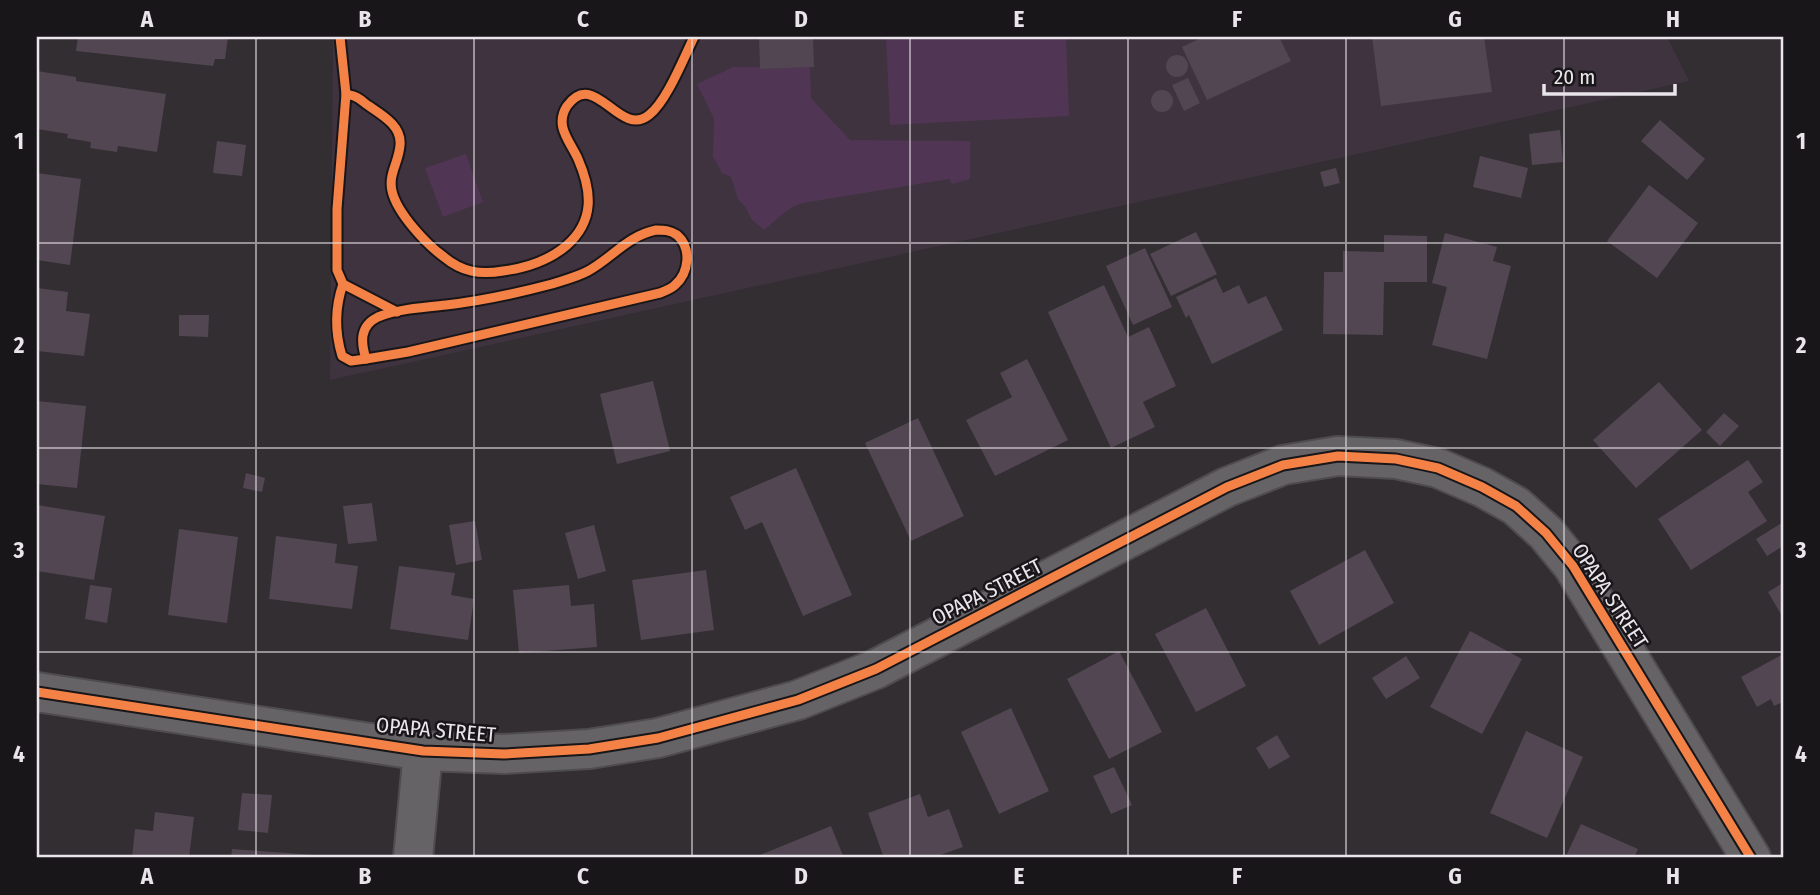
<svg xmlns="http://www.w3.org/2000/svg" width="1820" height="895" font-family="'Fira Sans Condensed',sans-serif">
	<rect width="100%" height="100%" fill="#322e32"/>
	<path fill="#3e333f" d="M333,37h1334l22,44 -1359,299z"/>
	<g fill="#513554">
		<path d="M886,37h180l3,79 -179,9z"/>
		<path d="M733,67h27l1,2 49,-2 1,31 39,42 120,1v38l-18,5 -3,-5 -146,24c-16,4 -26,17 -39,27l-12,-10 -6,-12 -8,-9 -7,-22 -9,-4 -9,-16 1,-38 -17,-35z"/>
		<path d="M466,154l17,48 -40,15 -18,-49z"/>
	</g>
	<g fill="#524652">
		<path d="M78,37h150l-3,22h-10l-2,7 -137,-15z"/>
		<path d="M759,37h54l1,30 -54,2z"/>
		<path d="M1203,37h76l12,24 -84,39 -25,-53z"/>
		<path d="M1372,37h112l8,55 -111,14z"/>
		<circle cx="1177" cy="66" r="11"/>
		<path d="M37,71l39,6v4l90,13 -9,58 -39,-6 -1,6 -27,-4 1,-6 -24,-4 1,-4 -31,-5z"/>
		<path d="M1188,78l12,25 -16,8 -12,-26z"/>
		<circle cx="1162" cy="101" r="11"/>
		<path d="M1660,120l45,39 -18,21 -46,-39z"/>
		<path d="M1560,130l3,32 -31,3 -3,-31z"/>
		<path d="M217,141l29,4 -4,31 -29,-3z"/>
		<path d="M1480,156l48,12 -7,30 -48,-11z"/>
		<path d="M1336,168l4,15 -16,4 -4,-15z"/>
		<path d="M37,173l44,6 -11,86 -33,-5z"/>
		<path d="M1649,185l49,38 -41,55 -50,-37z"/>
		<path d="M1196,232l21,42 -46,22 -21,-42z"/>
		<path d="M1445,233l52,14 -4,14 18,5 -24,93 -55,-14 15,-58 -15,-4z"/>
		<path d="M1384,235l43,1v46h-43l-1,53 -60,-1 1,-62h19v-21l41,1z"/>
		<path d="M1145,248l27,59 -39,18 -27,-59z"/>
		<path d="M1216,278l7,15 16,-8 9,19 18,-8 17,34 -71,34 -23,-49 -3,3 -10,-21z"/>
		<path d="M1104,285l24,52 21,-10 27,59 -33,16 12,25 -44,21 -63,-136z"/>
		<path d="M37,288l31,4 -2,19 24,3 -6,42 -47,-5z"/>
		<path d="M179,315h30l-1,22 -29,-1z"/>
		<path d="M1027,359l41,81 -73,36 -29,-56 46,-23 -12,-24z"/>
		<path d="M653,381l17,70 -53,13 -17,-70z"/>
		<path d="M1659,382l43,48 -66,58 -43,-48z"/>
		<path d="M37,401l49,5 -9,82 -40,-4z"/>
		<path d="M1724,413l15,13 -19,20 -14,-14z"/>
		<path d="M918,418l46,98 -53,25 -46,-98z"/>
		<path d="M1748,460l15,22 -15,10 19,29 -76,49 -33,-51z"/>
		<path d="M796,468l56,127 -49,21 -41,-94 -17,8 -15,-33z"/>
		<path d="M246,473l19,5 -3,14 -19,-4z"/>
		<path d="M372,503l5,38 -29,3 -5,-38z"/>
		<path d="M37,505l68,11 -11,64 -57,-9z"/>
		<path d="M475,521l7,39 -26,5 -7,-40z"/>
		<path d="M1783,522v24l-16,10 -11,-17z"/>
		<path d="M594,525l12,46 -28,8 -13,-46z"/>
		<path d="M179,529l59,8 -11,86 -59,-8z"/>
		<path d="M276,536l61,8 -2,19 23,3 -6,43 -83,-10z"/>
		<path d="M1365,550l29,53 -75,42 -29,-54z"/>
		<path d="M399,566l56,7 -4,22 23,4 -6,41 -78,-11z"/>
		<path d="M706,570l8,60 -73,10 -9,-60z"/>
		<path d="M1783,583v35l-15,-26z"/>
		<path d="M90,585l22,3 -5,35 -22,-4z"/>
		<path d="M569,585l2,21 23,-2 3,43 -78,6 -6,-63z"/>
		<path d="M1206,608l40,78 -50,26 -41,-78z"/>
		<path d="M1470,631l52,28 -40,75 -52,-27z"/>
		<path d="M1119,651l43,81 -53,27 -42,-80z"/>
		<path d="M1783,654v48l-9,4 -3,-7 -14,8 -16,-30z"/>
		<path d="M1406,656l14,22 -34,21 -14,-21z"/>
		<path d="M1011,708l38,83 -50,23 -38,-82z"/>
		<path d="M1526,731l57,26 -36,81 -57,-25z"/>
		<path d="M1277,735l13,22 -21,12 -13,-21z"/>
		<path d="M1114,767l18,38 -21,9 -18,-38z"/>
		<path d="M242,793l30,2 -4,38 -30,-3z"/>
		<path d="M920,794l8,23 21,-8 14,38 -31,11h-48l-16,-45z"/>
		<path d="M155,812l39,5 -5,41h-57l3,-29 18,2z"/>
		<path d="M1581,824l57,25 -4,9h-69z"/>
		<path d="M831,826l13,32h-83l-1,-3z"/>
		<path d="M232,849l82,6 -1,3h-82z"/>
	</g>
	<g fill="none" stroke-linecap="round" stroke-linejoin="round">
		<defs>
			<g id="street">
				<path d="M37,692l386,59 81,3 85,-5 69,-11 140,-38 78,-31 351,-182 56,-22 55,-9 58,3 42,9 44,19 34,19 30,27 27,33 178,292"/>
				<path d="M413,858l10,-107"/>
			</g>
		</defs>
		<use href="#street" stroke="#4f4c50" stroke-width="42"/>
		<use href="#street" stroke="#656365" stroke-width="38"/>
		<defs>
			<g id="cycleway">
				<path d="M340,37l6,57c3,1 7,1 10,3 5,2 9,7 13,9 13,9 33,20 31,39 -1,17 -12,29 -8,46 5,22 34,53 52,66 18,15 36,18 59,14 23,-3 45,-10 63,-25 29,-25 26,-55 12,-87 -8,-18 -24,-33 -11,-53 28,-39 52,33 82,9 18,-14 35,-58 45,-78"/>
				<path d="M346,94l-9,115v61l6,14 54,28"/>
				<path d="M656,230c7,0 14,0 21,5 15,13 12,38 -2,50 -4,4 -10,6 -15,8l-252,59 -42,7c-5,-16 -7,-33 12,-42 19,-8 48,-10 68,-12 36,-4 72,-12 106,-21 12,-4 25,-7 36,-13 24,-13 39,-35 68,-41z"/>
				<path d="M343,284c-8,23 -8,49 -1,72l9,5 15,-2"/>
				<path d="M37,692l386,59 81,3 85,-5 69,-11 140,-38 78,-31 351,-182 56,-22 55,-9 58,3 42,9 44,19 34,19 30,27 27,33 178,292"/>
			</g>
		</defs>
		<use href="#cycleway" stroke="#191619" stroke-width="13"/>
		<use href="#cycleway" stroke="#f48246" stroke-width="9"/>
	</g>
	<path fill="none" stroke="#e9e5ea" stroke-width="2" stroke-opacity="0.55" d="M256,37v821M474,37v821M692,37v821M910,37v821M1128,37v821M1346,37v821M1564,37v821M37,243h1746M37,448h1746M37,652h1746"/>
	<g text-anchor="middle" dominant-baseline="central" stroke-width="5" stroke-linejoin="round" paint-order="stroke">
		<g font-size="21" fill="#e9e5ea" stroke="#191619">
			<text transform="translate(987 592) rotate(-27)">OPAPA STREET</text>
			<text transform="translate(1610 596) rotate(57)">OPAPA STREET</text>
			<text transform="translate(436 730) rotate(5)">OPAPA STREET</text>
		</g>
	</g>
	<rect width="1820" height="895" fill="none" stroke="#191619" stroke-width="77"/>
	<path d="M1544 84v10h131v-10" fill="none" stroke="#e9e5ea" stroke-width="3.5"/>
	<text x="1554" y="84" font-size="21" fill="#e9e5ea" stroke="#191619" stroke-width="5" paint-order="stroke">20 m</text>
	<rect x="38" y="38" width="1744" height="818" fill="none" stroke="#e9e5ea" stroke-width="2.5"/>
	<g font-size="23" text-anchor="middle" font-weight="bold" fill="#e9e5ea">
		<text x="147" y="27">A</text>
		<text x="365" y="27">B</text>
		<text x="583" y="27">C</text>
		<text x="801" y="27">D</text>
		<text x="1019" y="27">E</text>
		<text x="1237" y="27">F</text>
		<text x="1455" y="27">G</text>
		<text x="1673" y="27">H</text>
		<text x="19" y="149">1</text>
		<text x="1801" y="149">1</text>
		<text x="19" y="353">2</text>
		<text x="1801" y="353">2</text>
		<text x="19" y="558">3</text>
		<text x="1801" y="558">3</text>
		<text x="19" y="762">4</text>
		<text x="1801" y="762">4</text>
		<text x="147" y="884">A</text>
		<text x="365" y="884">B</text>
		<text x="583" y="884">C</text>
		<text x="801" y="884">D</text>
		<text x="1019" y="884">E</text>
		<text x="1237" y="884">F</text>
		<text x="1455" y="884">G</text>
		<text x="1673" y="884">H</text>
	</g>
</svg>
